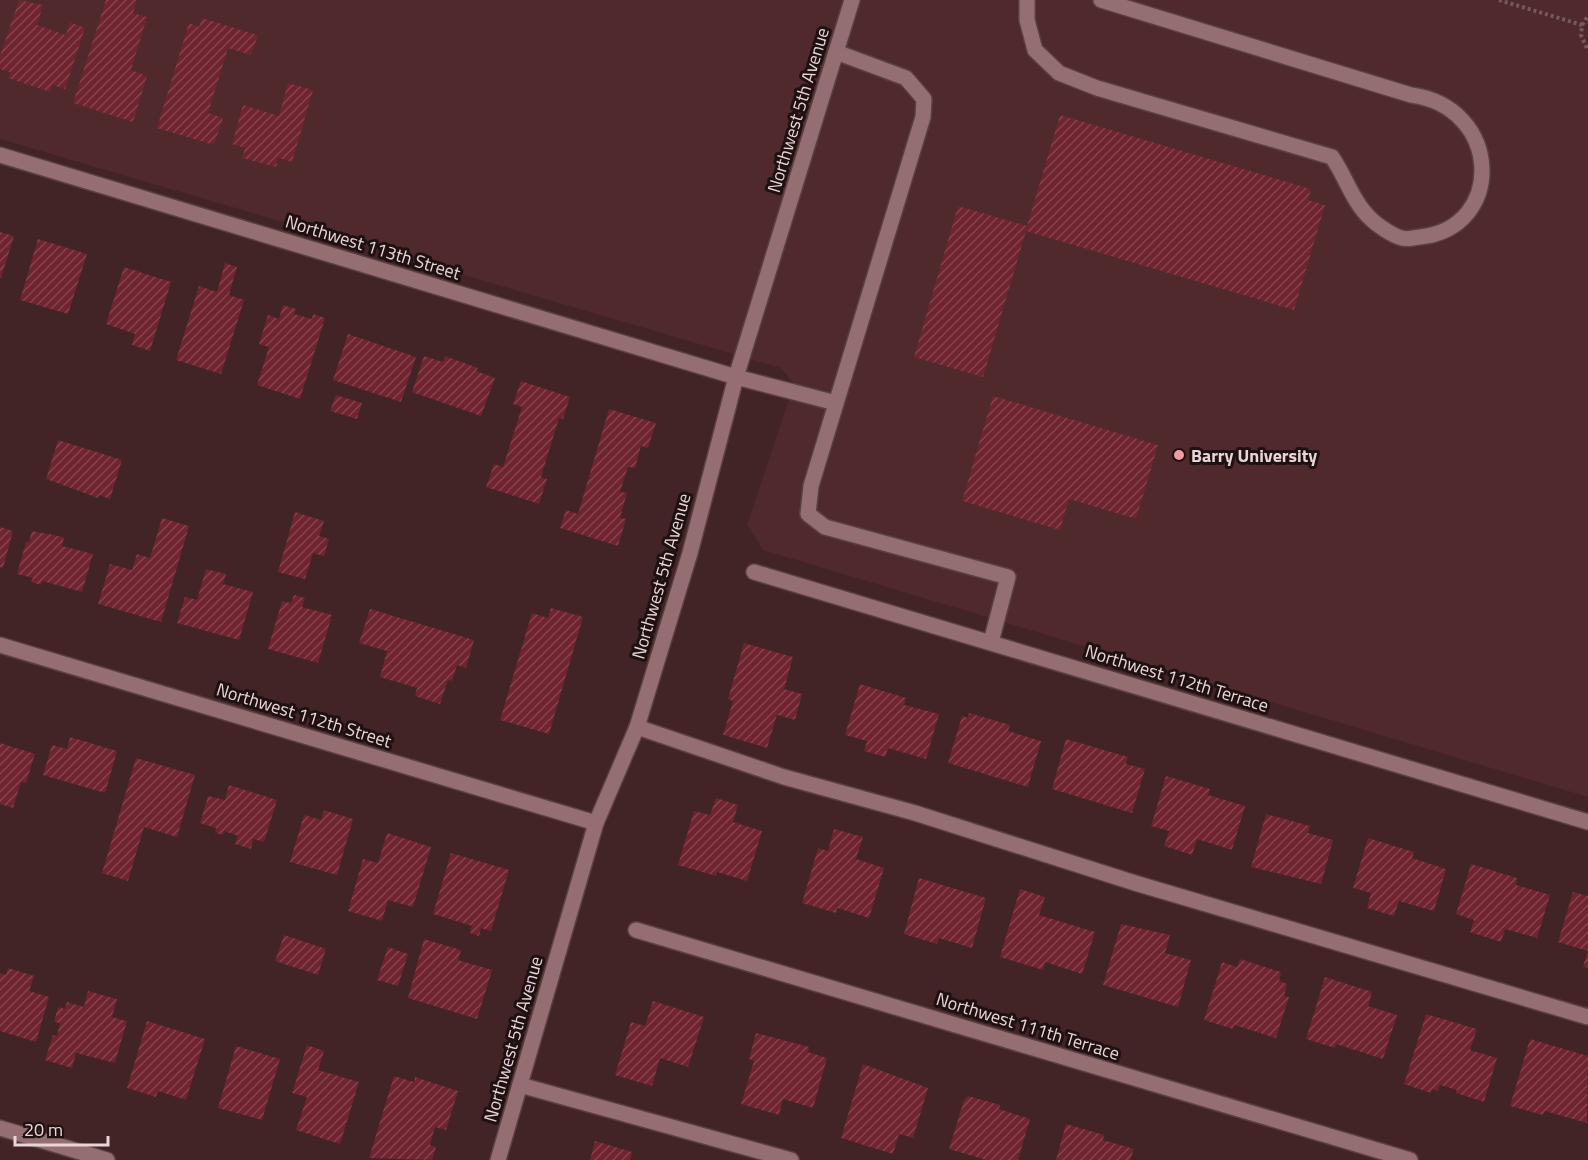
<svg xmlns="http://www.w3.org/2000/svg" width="1588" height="1160" font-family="'Titillium Web',sans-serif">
	<defs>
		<pattern id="building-hatch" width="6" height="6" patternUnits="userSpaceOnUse" patternTransform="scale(1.5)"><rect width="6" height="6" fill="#6f2430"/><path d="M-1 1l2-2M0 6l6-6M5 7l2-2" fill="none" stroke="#84434d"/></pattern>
	</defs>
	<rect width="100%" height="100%" fill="#422326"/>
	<path fill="#50292d" d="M0,0h1588v797l-825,-247 -16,-25 47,-141 -13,-16 -781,-229z"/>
	<g fill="url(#building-hatch)">
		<path d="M19,0l24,5 -6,20 29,10 4,-13 15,6 -20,61 -13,-4 -2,7 -42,-14 2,-6 -10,-3v-13z"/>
		<path d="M106,0h31l-4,13 14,4 -16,53 16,6 -14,46 -60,-19z"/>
		<path d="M202,18l56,17 -7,20 -23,-7 -20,65 15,5 -9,27 -57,-17 32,-105 10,4z"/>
		<path d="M288,83l25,7 -21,72 -14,-4 -2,9 -34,-9 3,-10 -13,-4 11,-39 36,11z"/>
		<path d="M1060,115l251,74 -3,11 17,5 -31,105 -268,-79 -43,146 -69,-20 44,-151 69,20z"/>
		<path d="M0,232l14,4 -13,42h-1z"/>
		<path d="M38,239l49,15 -19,60 -48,-14z"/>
		<path d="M225,263l12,4 -8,28 15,5 -23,74 -45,-14 23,-74 18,6z"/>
		<path d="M124,267l47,15 -21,69 -18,-6 3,-11 -29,-10z"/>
		<path d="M283,305l13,4 -2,5 18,5 1,-5 12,4 -25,81 -43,-14 12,-38 -10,-3 9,-29 11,4z"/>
		<path d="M348,334l68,23 -15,45 -68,-22z"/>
		<path d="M424,356l19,6 2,-6 33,12 -2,3 19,7 -14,38 -69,-24z"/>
		<path d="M521,381l49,16 -7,22 -4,-1 -18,59 6,2 -8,25 -53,-17 8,-23 9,3 19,-60 -9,-3z"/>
		<path d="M336,395l26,8 -5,16 -27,-8z"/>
		<path d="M993,396l165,49 -22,74 -67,-20 -9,31 -98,-29z"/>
		<path d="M609,409l47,14 -8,25 -7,-2 -6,22 -7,-1 -8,25 7,1 -7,25 6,1 -8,27 -58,-18 6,-18 12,4z"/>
		<path d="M58,440l64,20 -12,39 -11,-4 -1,3 -52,-19z"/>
		<path d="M295,512l29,9 -5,15 10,3 -5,17 -11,-3 -8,26 -27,-7z"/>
		<path d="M162,518l27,8 -28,96 -63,-18 12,-40 22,6 5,-16 13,4z"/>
		<path d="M0,527l13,4 -10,37 -3,-1z"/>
		<path d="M32,531l32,6 -2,9 31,8 -11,38 -40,-11 -1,4 -10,-3 2,-4 -16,-4 9,-32h3z"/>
		<path d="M206,569l20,5 -3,10 30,8 -14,48 -62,-17 8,-26 12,3z"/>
		<path d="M294,595l11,3 -3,9 30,8 -14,48 -50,-14 14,-48 9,2z"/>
		<path d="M551,608l32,9 -34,117 -49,-14 32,-107 16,5z"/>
		<path d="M370,609l104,31 -8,28 -9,-3 -5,16 -4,-1 -8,24 -25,-8 2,-8 -37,-11 7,-26 -28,-8z"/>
		<path d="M744,643l49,14 -9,32 18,5 -7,26 -18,-5 -10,33 -44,-13 10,-34 -5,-2z"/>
		<path d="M860,684l46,14 -2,7 35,9 -13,45 -38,-11 -3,9 -21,-6 3,-10 -22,-6z"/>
		<path d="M969,713l41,12 -2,6 33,10 -13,46 -80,-24 14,-47 6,2z"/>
		<path d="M70,737l47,14 -12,42 -62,-18 9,-30 15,4z"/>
		<path d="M1066,739l62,18 -2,7 19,5 -13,44 -80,-24z"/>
		<path d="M0,743l35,11 -9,29 -5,-1 -8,26 -13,-4z"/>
		<path d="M136,758l59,17 -18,62 -33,-10 -16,54 -26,-8z"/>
		<path d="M1166,776l44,13 -2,6 37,11 -13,44 -35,-11 -5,16 -28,-9 5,-15 -18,-5z"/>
		<path d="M229,785l48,15 -13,42 -11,-3 -2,10 -16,-5 3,-8 -14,-5 -1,4 -8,-2 1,-5 -16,-5 8,-27 17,4z"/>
		<path d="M716,798l22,7 -5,17 29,9 -15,50 -30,-9 -1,4 -38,-11 16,-54 16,4z"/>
		<path d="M324,810l29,9 -16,56 -47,-13 14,-47 17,5z"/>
		<path d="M1266,814l44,12 -2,7 25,7 -12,44 -70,-17z"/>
		<path d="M834,829l29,8 -7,22 28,9 -15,50 -32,-10 -1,5 -34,-10 16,-55 10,3z"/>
		<path d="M387,833l44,14 -18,60 -25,-7 -6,21 -34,-10 15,-52 15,4z"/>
		<path d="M1368,838l46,14 -2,6 34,11 -12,42 -35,-10 -5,15 -27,-8 4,-15 -18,-5z"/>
		<path d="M451,853l58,17 -18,61 -10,-3 -2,8 -9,-3 2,-7 -39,-12z"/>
		<path d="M1471,864l46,14 -1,7 34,10 -13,43 -32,-9 -4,13 -31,-10 4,-12 -18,-6z"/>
		<path d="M919,878l67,20 -14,50 -33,-10 -2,6 -33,-10z"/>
		<path d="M1020,889l25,8 -6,18 56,17 -13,42 -37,-12 -2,8 -43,-13z"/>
		<path d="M1573,892l15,4v55l-30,-9z"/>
		<path d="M1121,924l49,11 -5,18 26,7 -13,47 -75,-22z"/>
		<path d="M284,935l42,14 -8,26 -43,-14z"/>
		<path d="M424,939l37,11 -3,10 34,10 -15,49 -69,-21z"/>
		<path d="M388,947l20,7 -10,32 -21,-6z"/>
		<path d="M1587,953h1v15l-5,-1z"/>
		<path d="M1240,959l41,13 -2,9 8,3 -3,12 5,1 -13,41 -42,-13 -1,4 -29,-9 18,-58 15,5z"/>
		<path d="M8,968l26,8 -5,15 20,6 -13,45 -36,-11v-58l6,2z"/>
		<path d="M1325,977l47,15 -4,14 29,9 -14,44 -47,-15 -1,4 -29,-9z"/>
		<path d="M88,991l29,8 -5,18 15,4 -12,42 -39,-10 -4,15 -27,-8 8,-25 4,1 3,-13 -6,-1 4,-15 7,2 2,-7 17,5z"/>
		<path d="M653,1001l51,16 -16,50 -28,-9 -8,28 -37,-11 16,-53 14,4z"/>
		<path d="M1426,1014l51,15 -7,21 27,8 -13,44 -28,-9 1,-3 -17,-5 -2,6 -6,-2 -1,4 -27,-9z"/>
		<path d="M147,1021l58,18 -19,61 -28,-9 -2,6 -29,-9z"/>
		<path d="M756,1033l53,14 -1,5 19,6 -14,50 -30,-9 -4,16 -38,-11 13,-43 -5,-2z"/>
		<path d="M1530,1039l58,17 -1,67 -42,-12 -2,4 -33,-9z"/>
		<path d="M307,1045l17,6 -6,19 41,12 -19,62 -44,-14 11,-33 -15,-4z"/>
		<path d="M236,1046l44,13 -18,61 -44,-12z"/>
		<path d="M863,1064l65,24 -15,50 -14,-4 -6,20 -52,-16z"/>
		<path d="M394,1076l20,6 1,-5 43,14 -12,39 -11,-3 -5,18 6,2 -4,13 -63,-2z"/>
		<path d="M968,1096l32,9 -1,4 31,10 -12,41h-32l-37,-11 15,-49z"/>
		<path d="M1066,1124l38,11 -1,5 31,9 -4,11h-74z"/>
		<path d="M595,1141l37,11 -2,8h-40z"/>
	</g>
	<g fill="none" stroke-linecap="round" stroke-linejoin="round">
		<defs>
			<g id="lane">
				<path d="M1027,0v20l8,30 24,23 38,15 235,69c14,20 21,46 39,62 6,6 22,17 31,19 5,2 13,-1 18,-1 86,-9 82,-130 -9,-142l-310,-95"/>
				<path d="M836,52l70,26 18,21 -1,18 -112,369 -3,28 17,13 183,50 -17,65"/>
				<path d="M736,377l100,26"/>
				<path d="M637,727l147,50 131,36 220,70 453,134"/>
				<path d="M520,1085l271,75"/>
			</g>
			<g id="street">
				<path d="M0,155l736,222"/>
				<path d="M754,572l834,250"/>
				<path d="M0,645l596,178"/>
				<path d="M636,930l774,230"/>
				<path d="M498,1160l98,-337 41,-96 53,-174 46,-176 116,-377"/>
			</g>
			<path id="secondary" d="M0,1128l107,32"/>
		</defs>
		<use href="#lane" stroke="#5a4042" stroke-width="18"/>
		<use href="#street" stroke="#5a4042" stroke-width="18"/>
		<use href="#secondary" stroke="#5a4042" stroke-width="18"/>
		<g stroke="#75595c" stroke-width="4" stroke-dasharray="3 3" stroke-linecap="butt">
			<path d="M1499,0l83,25 -1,10 7,16"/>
			<path d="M1582,25l6,-9"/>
		</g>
		<use href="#lane" stroke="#946e70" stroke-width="15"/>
		<use href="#street" stroke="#946e70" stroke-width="15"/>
		<use href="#secondary" stroke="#946e70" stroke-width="15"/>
	</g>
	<circle fill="#f49aa2" stroke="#1f1112" stroke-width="2" cx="1179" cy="455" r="6"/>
	<g text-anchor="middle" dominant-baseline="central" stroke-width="6" stroke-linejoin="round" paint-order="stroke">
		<g font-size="18" fill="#ead5d6" stroke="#1f1112">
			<text transform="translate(798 110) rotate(-73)">Northwest 5th Avenue</text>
			<text transform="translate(373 247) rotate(17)">Northwest 113th Street</text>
			<text transform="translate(661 576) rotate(-74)">Northwest 5th Avenue</text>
			<text transform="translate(1177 678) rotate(17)">Northwest 112th Terrace</text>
			<text transform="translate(304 715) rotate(17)">Northwest 112th Street</text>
			<text transform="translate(1028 1026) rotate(17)">Northwest 111th Terrace</text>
			<text transform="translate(513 1039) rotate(-74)">Northwest 5th Avenue</text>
		</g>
		<g font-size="18" font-weight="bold" fill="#ead5d6" stroke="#1f1112" text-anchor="start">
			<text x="1191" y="455">Barry University</text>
		</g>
	</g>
	<path d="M15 1136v9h93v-9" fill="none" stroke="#ead5d6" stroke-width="3"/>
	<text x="24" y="1136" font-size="18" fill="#ead5d6" stroke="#1f1112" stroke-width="4.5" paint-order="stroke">20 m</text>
</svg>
